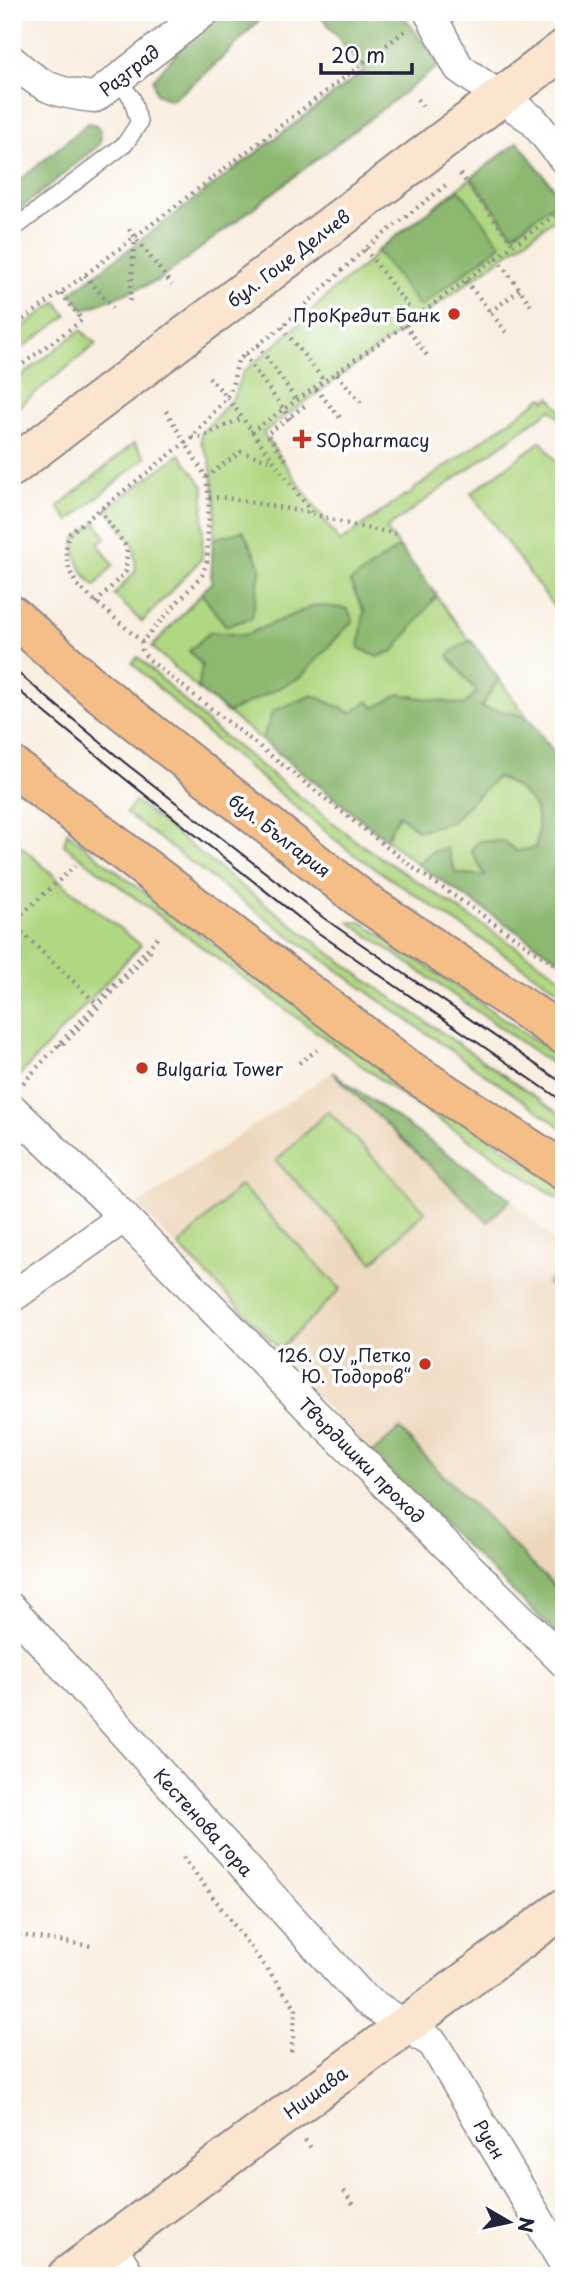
<svg xmlns="http://www.w3.org/2000/svg" width="576" height="2288" font-family="'Playpen Sans',sans-serif">
	<rect width="100%" height="100%" fill="#fff"/>
	<filter id="ink" filterUnits="userSpaceOnUse"><feTurbulence type="fractalNoise" baseFrequency=".0143" numOctaves="2"/><feDisplacementMap in="SourceGraphic" scale="14" xChannelSelector="R" yChannelSelector="G"/><feConvolveMatrix kernelMatrix="1 2 1 2 8 2 1 2 1" color-interpolation-filters="sRGB"/></filter>
	<filter id="wash" filterUnits="userSpaceOnUse"><feTurbulence type="fractalNoise" baseFrequency=".00686" numOctaves="4" result="noise"/><feDisplacementMap in="SourceGraphic" scale="28" xChannelSelector="R" yChannelSelector="G"/><feGaussianBlur stdDeviation="1.57" result="paint"/><feColorMatrix in="noise" values="0 0 0 0 0 0 0 0 0 0 0 0 0 0 0 0 0 1.4 0 .05"/><feComposite in="paint" operator="in"/></filter>
	<g filter="url(#wash)">
		<rect width="100%" height="100%" fill="#f9eedf"/>
		<path fill="#edd7bb" d="M332,1072l156,150 23,-23 53,52v15l-17,17 14,14 3,-4v348l-215,-209 -211,-227z"/>
		<g fill="#b0d781" stroke="#697c5e" stroke-width="2">
			<path d="M518,142l46,59v11l-301,221 77,109 65,-47 2,1 6,-4v-2l130,-93 3,4 4,-4 14,17v9l-13,-14 -165,120 178,237v197l-147,-99 -219,-175 -46,-42 59,-64 5,-77 -6,-46 -9,-17v-9l32,-36 10,-26 50,-42 39,-39 35,-28 10,-12z"/>
			<path d="M57,302l10,14 -55,39v-20z"/>
			<path d="M81,330l15,14 -84,68v-29z"/>
			<path d="M541,441l23,31v149l-93,-128z"/>
			<path d="M134,443l12,14 -77,64 -11,-14z"/>
			<path d="M180,454l24,33 -2,71 -60,64 -28,-27 22,-24 -2,-25 -27,-38z"/>
			<path d="M96,522l10,16 -8,5 15,22 -18,21c-14,-13 -22,-28 -20,-47z"/>
			<path d="M138,657l74,70 144,114 208,138v15l-215,-143 -141,-117 -76,-71z"/>
			<path d="M135,801l96,77 132,100 201,139v12c-149,-103 -296,-206 -438,-316z"/>
			<path d="M67,832c159,128 328,243 497,355v15l-160,-105 -340,-252z"/>
			<path d="M12,838l50,45 79,62 -129,139z"/>
			<path d="M349,922h13l202,138v12z"/>
			<path d="M328,1111l97,100 -52,51 -97,-101z"/>
			<path d="M240,1185l101,104 -61,60 -101,-103z"/>
		</g>
		<g fill="#8cb86f" stroke="#576d55" stroke-width="2">
			<path d="M220,12h46c-29,33 -59,63 -95,88l-15,-6 -3,-14 40,-46z"/>
			<path d="M318,12h83l39,53 -281,215 -75,30 -13,-17 293,-222z"/>
			<path d="M88,123l8,2 5,7 -1,12 -88,72v-29z"/>
			<path d="M518,142l43,56 -48,36 -42,-56z"/>
			<path d="M459,189l42,56 -81,62 -43,-56z"/>
			<path d="M243,531l18,36 -9,51 -26,8 -25,-33 10,-10 2,-44z"/>
			<path d="M399,547l38,48 -43,56 -17,6 -18,-9 5,-36 -14,-30z"/>
			<path d="M316,605l31,4 6,11 -52,57 -73,36 -30,-24 4,-24 -13,-14 21,-19 35,3z"/>
			<path d="M471,640l28,39 -18,28 35,7 13,5 35,47v197l-147,-99 15,-12 15,-4 9,25 29,3 -14,-26 8,-9h24l14,10 18,-3c10,-38 -4,-55 -38,-71l-46,45 -33,9 -19,-17 -13,25 -124,-99 11,-29 40,-16 39,18 16,-12 6,7 25,-14 65,11 13,-13 -29,-36 6,-6z"/>
			<path d="M332,1072l179,127 -23,23z"/>
			<path d="M564,1266v27l-4,4 -13,-14z"/>
			<path d="M400,1429l24,27 140,140v45l-193,-187z"/>
		</g>
	</g>
	<g filter="url(#ink)">
		<g fill="none" stroke-linecap="round" stroke-linejoin="round">
			<defs>
				<path id="lane" d="M12,230l113,-86 14,-21 -7,-25 -14,-17"/>
				<g id="street">
					<path d="M429,12l30,56 74,52 31,39"/>
					<path d="M12,61c31,27 43,32 83,36l109,-85"/>
					<path d="M12,1109l98,94 203,209 251,250"/>
					<path d="M12,1297l112,-80"/>
					<path d="M12,1609l352,390 69,44 131,220"/>
					<path d="M110,2244l20,32"/>
				</g>
				<g id="secondary">
					<path d="M12,467l552,-418"/>
					<path d="M67,2276l497,-368"/>
				</g>
				<g id="primary">
					<path d="M12,615l83,74 270,213 199,133"/>
					<path d="M12,766l393,301 159,104"/>
				</g>
			</defs>
			<use href="#lane" stroke="#8e888d" stroke-width="19"/>
			<use href="#street" stroke="#8e888d" stroke-width="33"/>
			<use href="#secondary" stroke="#8e888d" stroke-width="42"/>
			<use href="#primary" stroke="#8e888d" stroke-width="42"/>
			<g stroke="#8e888d" stroke-width="4.5" stroke-dasharray="2 5" stroke-linecap="butt">
				<path d="M417,99l7,9"/>
				<path d="M460,174l54,71"/>
				<path d="M129,229l43,56"/>
				<path d="M365,249l51,68"/>
				<path d="M497,258l36,50"/>
				<path d="M85,275l28,33"/>
				<path d="M466,281l40,51"/>
				<path d="M130,301l5,-63"/>
				<path d="M490,312l31,-23"/>
				<path d="M405,325l23,32"/>
				<path d="M282,327l43,55"/>
				<path d="M12,328l73,-53 320,-244"/>
				<path d="M258,345l39,56"/>
				<path d="M244,355l48,66"/>
				<path d="M12,372l70,-52 -21,-27"/>
				<path d="M337,374l26,31"/>
				<path d="M209,377l18,20 84,115"/>
				<path d="M316,389l26,31"/>
				<path d="M166,411l40,66 3,21 -2,63 -5,14 -60,67v8l5,8 265,209 152,104"/>
				<path d="M557,420l7,-5"/>
				<path d="M251,432l154,-107 159,-117"/>
				<path d="M192,438l9,-1 41,-19"/>
				<path d="M286,460l-19,-26 40,-30"/>
				<path d="M206,477l35,-25 31,9"/>
				<path d="M209,498l12,-1 90,16 40,12 47,9"/>
				<path d="M96,603l30,-32 1,-23 -27,-38"/>
				<path d="M142,642l-65,-57c-10,-17 -15,-32 -7,-52l121,-95 36,-41 5,-10 6,-27 44,-33 83,-78 81,-64"/>
				<path d="M12,923l85,81"/>
				<path d="M12,923l63,-57"/>
				<path d="M59,1044l2,3 89,-95 -3,-3"/>
				<path d="M299,1063l18,-13"/>
				<path d="M23,1083l137,-148"/>
				<path d="M183,1857l113,151 -5,46"/>
				<path d="M12,1934l80,12"/>
				<path d="M305,2140l7,9"/>
				<path d="M344,2191l9,13"/>
			</g>
			<use href="#lane" stroke="#fff" stroke-width="16"/>
			<use href="#street" stroke="#fff" stroke-width="30"/>
			<use href="#secondary" stroke="#fbe5cf" stroke-width="38"/>
			<use href="#primary" stroke="#f6be87" stroke-width="38"/>
			<g stroke="#22223b" stroke-width="2">
				<path d="M12,668l112,94 201,157 239,165"/>
				<path d="M12,685l112,93 193,154 247,170"/>
			</g>
		</g>
	</g>
	<g fill="#c8321e" stroke="#fff" stroke-width="2.5">
		<circle cx="454" cy="314" r="7"/>
		<path d="M298.5 428.5h7v7h7v7h-7v7h-7v-7h-7v-7h7z"/>
		<circle cx="142" cy="1068" r="7"/>
		<circle cx="425" cy="1364" r="7"/>
	</g>
	<g text-anchor="middle" dominant-baseline="central" stroke-width="7" stroke-linejoin="round" paint-order="stroke">
		<g font-size="18" fill="#22223b" stroke="#fff">
			<text transform="translate(129 70) rotate(-38)">Разград</text>
			<text transform="translate(288 258) rotate(-37)">бул. Гоце Делчев</text>
			<text transform="translate(280 835) rotate(38)">бул. България</text>
			<text transform="translate(362 1460) rotate(45)">Твърдишки проход</text>
			<text transform="translate(204 1822) rotate(48)">Кестенова гора</text>
			<text transform="translate(315 2092) rotate(-37)">Нишава</text>
			<text transform="translate(490 2139) rotate(59)">Руен</text>
		</g>
		<g font-size="18" fill="#22223b" stroke="#fff" text-anchor="end">
			<text x="440" y="314">ПроКредит Банк</text>
			<text x="316" y="439" text-anchor="start">SOpharmacy</text>
			<text x="156" y="1068" text-anchor="start">Bulgaria Tower</text>
			<text x="411" y="1354">126. ОУ „Петко<tspan x="411" dy="21">Ю. Тодоров“</tspan></text>
		</g>
	</g>
	<rect width="576" height="2288" fill="none" stroke="#fff" stroke-width="42"/>
	<g transform="translate(509 2222) rotate(99)" stroke="#ffffff" stroke-width="5" paint-order="stroke">
	<path d="M0-5L12 26L0 18L-12 26Z" fill="#22223b"/>
	<text y="-10" font-size="19" font-weight="bold" text-anchor="middle" fill="#22223b">N</text>
	</g>
	<path d="M321 63v10h91v-10" fill="none" stroke="#22223b" stroke-width="3.5"/>
	<text x="331" y="63" font-size="21" fill="#22223b" stroke="#ffffff" stroke-width="5" paint-order="stroke">20 m</text>
</svg>
